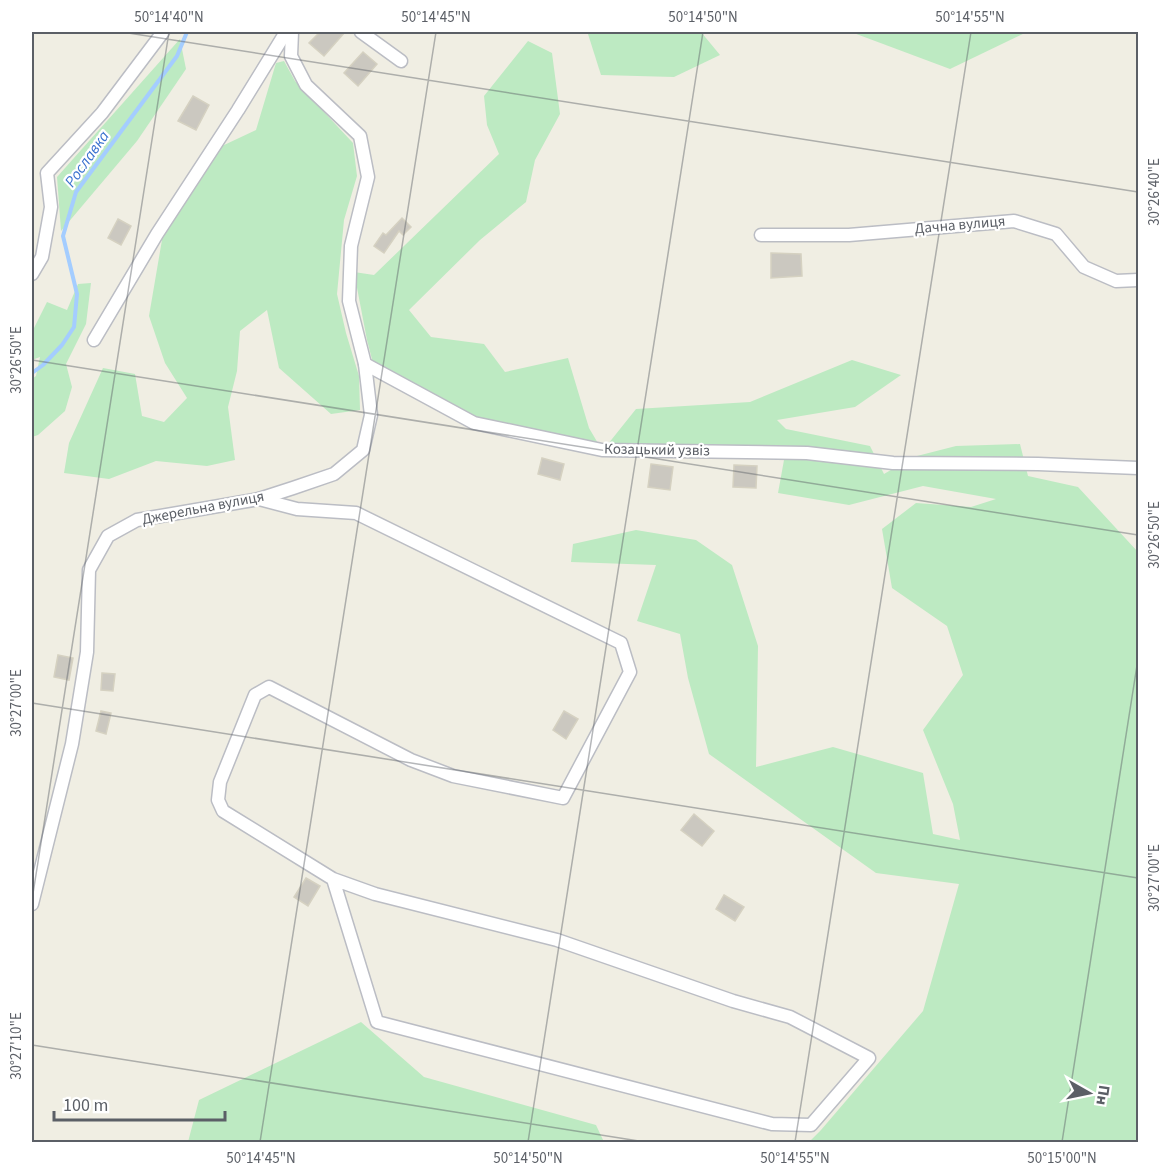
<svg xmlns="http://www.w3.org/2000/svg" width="1170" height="1174" font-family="'Source Sans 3',sans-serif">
	<rect width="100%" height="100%" fill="#f0eee3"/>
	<g fill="#bdeac2">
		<path d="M588,32h113l19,23 -46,22 -73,-2 -13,-41z"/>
		<path d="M851,32h176l-77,37z"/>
		<path d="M180,39l6,30 -49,72 -76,90 -4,-54z"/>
		<path d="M528,41l24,12 8,61 -25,46 -9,42 -46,38 -71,70 22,27 53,7 21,28 63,-14 21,70 13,22 -128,-27 -100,-56 -7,-27 -13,-68 20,3 125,-121 -12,-29 -3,-29z"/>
		<path d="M284,61l11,20 58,62 4,33 -13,44 -7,74 9,39 13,43 1,34 -29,4 -52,-46 -12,-58 -27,21 -3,40 -9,36 7,53 -28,6 -51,-5 -47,18 -45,-6 5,-30 34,-75 32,6 7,42 22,6 23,-24 -22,-35 -16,-47 14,-82 59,-88 34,-16 20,-67z"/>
		<path d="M91,283l-5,41 -20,40 6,23 -7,24 -27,24 -6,2v-58l4,-3 4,-19 -8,3v-30h1l14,-28 20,8 11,-26z"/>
		<path d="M852,360l49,15 -46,32 -78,13 9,9 84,17 14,28 29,-17 43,-11 64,-2 8,32 50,11 60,65v590h-329l12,-12 102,-119 36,-127 -83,-11 -167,-119 -21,-76 -8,-44 -43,-13 19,-56 -85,-3 2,-18 63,-14 60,10 36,25 26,81 -2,121 77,-20 90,26 10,61 27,6 -7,-36 -30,-74 40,-55 -16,-49 -55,-38 -10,-59 34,-26 55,4 25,-8 -73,-13 -74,19 -71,-12 6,-33 -93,-13 -83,-3 28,-35 114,-7z"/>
		<path d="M361,1022l63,55 172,48 8,17h-416l11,-42z"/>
	</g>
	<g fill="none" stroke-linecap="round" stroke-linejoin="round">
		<path stroke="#a4cdff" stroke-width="4" d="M32,373l11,-8 19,-20 12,-18 3,-33 -14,-58 13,-44 101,-136 10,-24"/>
	</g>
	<g fill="#cbc8c0" stroke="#d5d1c1" stroke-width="1.5">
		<path d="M320,32h25l-21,24 -15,-13z"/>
		<path d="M363,52l14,12 -19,22 -14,-13z"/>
		<path d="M193,96l16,9 -13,25 -18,-9z"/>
		<path d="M402,218l9,9 -8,8 -4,-4 -15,22 -10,-7 9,-13 3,2z"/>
		<path d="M118,219l13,7 -10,19 -13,-7z"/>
		<path d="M771,253l30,1 1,22 -31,2z"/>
		<path d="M542,458l22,6 -4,16 -22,-6z"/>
		<path d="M651,464l22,3 -3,23 -22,-3z"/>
		<path d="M734,465l23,1 -1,22 -23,-1z"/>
		<path d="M58,655l15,3 -4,22 -15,-3z"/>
		<path d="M102,673l13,1 -2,17 -12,-1z"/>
		<path d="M101,711l10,2 -5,21 -10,-3z"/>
		<path d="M564,711l14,8 -12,20 -13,-9z"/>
		<path d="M694,814l20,17 -12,15 -21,-16z"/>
		<path d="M306,878l14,8 -12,20 -14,-9z"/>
		<path d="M724,895l20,12 -9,14 -19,-12z"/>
	</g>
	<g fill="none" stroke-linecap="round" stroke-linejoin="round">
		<defs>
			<g id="street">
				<path d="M361,32l40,29"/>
				<path d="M761,235h88l165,-14 42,13 28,33 32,14 22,-1"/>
				<path d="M32,274l10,-17 9,-50 -4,-34 55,-60 61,-81"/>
				<path d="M94,340l63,-106 81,-124 48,-78"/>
				<path d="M365,364l109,59 128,27 205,3 86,10 145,1 100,4"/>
				<path d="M259,499l38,10 59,4 265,130 9,29 -67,126 -110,-22 -42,-16 -142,-73 -14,8 -35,87 -2,18 5,11 110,68 42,15 182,46 176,61 57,16 79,41 -58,67 -39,-1 -395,-102 -44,-143"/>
				<path d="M32,904l40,-160 15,-92 2,-82 19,-34 29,-16 122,-21 34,-11 41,-14 29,-24 8,-35 -6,-51 -16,-63 2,-55 17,-69 -8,-41 -54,-51 -15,-29 1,-24"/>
			</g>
		</defs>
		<use href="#street" stroke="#bbbdc4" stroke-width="15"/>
		<use href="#street" stroke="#fff" stroke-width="12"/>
	</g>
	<path fill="none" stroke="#5b5f66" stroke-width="1.5" stroke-opacity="0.45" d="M122,32l1016,160M32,360l1106,175M32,703l1106,175M32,900l137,-868M32,1045l613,97M260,1142l176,-1110M528,1142l175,-1110M795,1142l176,-1110M1062,1142l76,-483"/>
	<g text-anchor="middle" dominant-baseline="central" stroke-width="4.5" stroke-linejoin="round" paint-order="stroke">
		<g font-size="15" fill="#5b5f66" stroke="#fff">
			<text transform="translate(960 225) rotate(-5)">Дачна вулиця</text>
			<text transform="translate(657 450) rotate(1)">Козацький узвіз</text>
			<text transform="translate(203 508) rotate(-11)">Джерельна вулиця</text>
		</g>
		<g font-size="16" font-style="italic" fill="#3a72cf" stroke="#fff">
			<text transform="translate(87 159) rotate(-55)">Рославка</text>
		</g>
	</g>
	<rect width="1170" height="1174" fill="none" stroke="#ffffff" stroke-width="66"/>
	<g transform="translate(1089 1093) rotate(99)" stroke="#ffffff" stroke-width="4.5" paint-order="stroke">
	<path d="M0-4.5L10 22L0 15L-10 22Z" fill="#5b5f66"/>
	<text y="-9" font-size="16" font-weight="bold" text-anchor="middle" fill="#5b5f66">Пн</text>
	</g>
	<path d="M54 1111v9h171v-9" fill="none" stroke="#5b5f66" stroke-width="3"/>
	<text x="63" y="1111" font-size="18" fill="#5b5f66" stroke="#ffffff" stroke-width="4.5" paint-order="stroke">100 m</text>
	<rect x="33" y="33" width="1104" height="1108" fill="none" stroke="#5b5f66" stroke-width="2"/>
	<g font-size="15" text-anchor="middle" fill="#5b5f66">
		<text x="169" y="22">50°14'40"N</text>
		<text x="436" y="22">50°14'45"N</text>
		<text x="703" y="22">50°14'50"N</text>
		<text x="970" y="22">50°14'55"N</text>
		<text transform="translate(1154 192) rotate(-90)" y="5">30°26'40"E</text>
		<text transform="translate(16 360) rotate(-90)" y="5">30°26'50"E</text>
		<text transform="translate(1154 535) rotate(-90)" y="5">30°26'50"E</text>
		<text transform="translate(16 703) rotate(-90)" y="5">30°27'00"E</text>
		<text transform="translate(1154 878) rotate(-90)" y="5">30°27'00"E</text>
		<text transform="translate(16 1046) rotate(-90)" y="5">30°27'10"E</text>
		<text x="261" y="1163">50°14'45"N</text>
		<text x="528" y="1163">50°14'50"N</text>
		<text x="795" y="1163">50°14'55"N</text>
		<text x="1062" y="1163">50°15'00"N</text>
	</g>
</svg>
